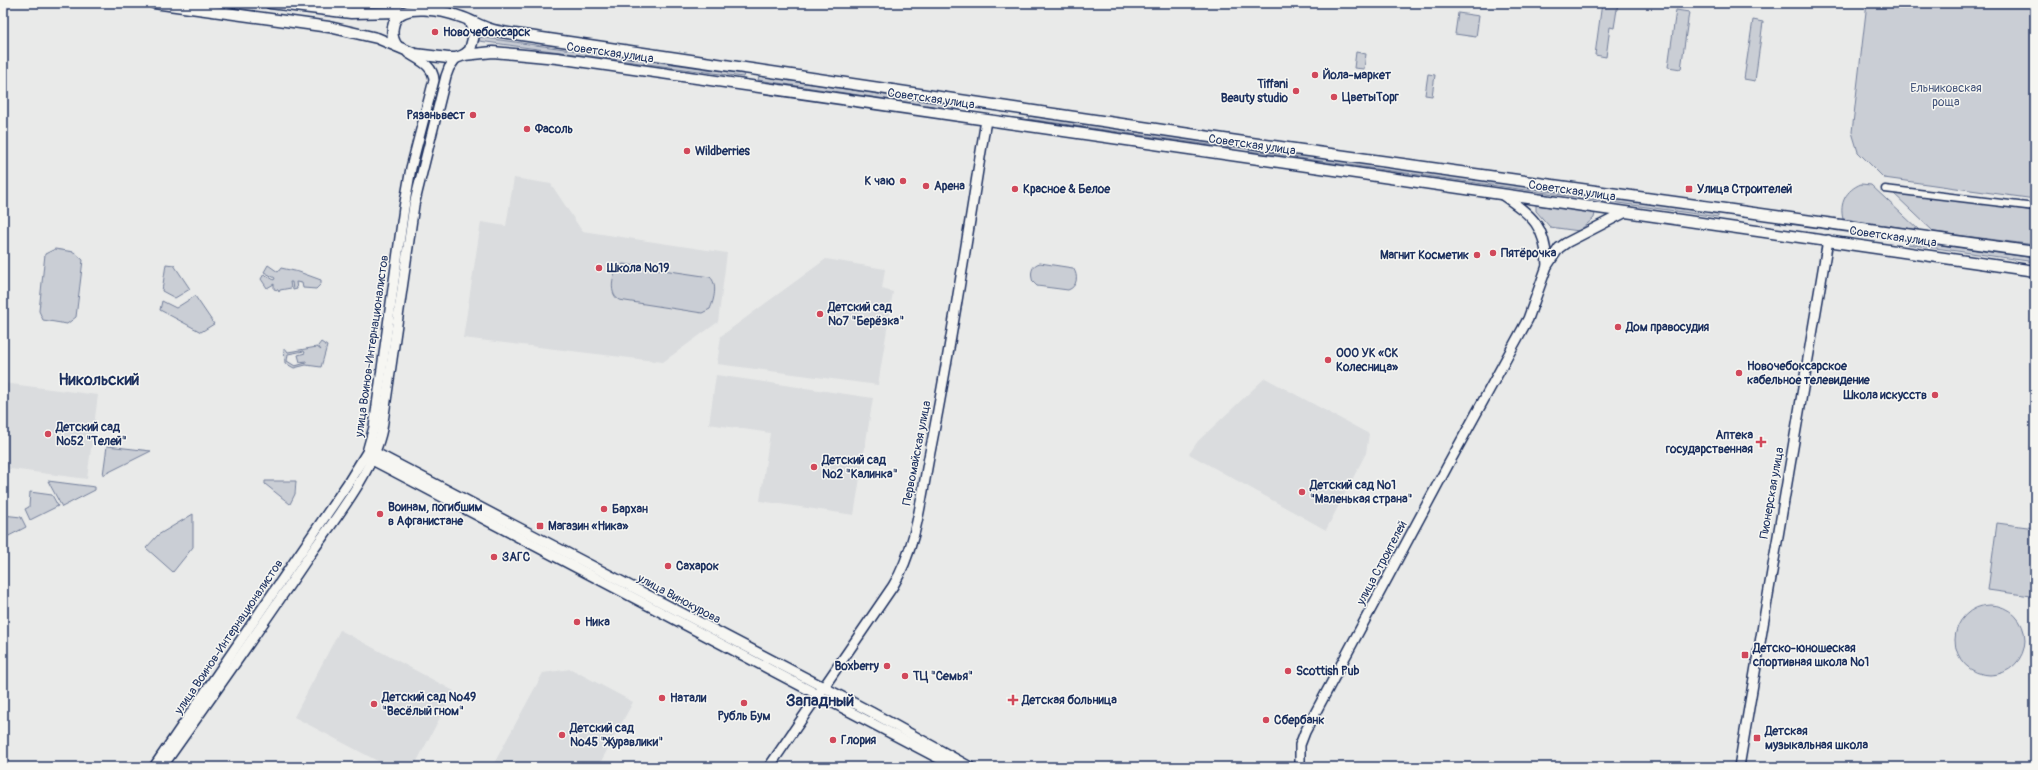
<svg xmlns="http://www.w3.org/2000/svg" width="2038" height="770" font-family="Pangolin,sans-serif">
	<rect width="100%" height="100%" fill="#e9eae9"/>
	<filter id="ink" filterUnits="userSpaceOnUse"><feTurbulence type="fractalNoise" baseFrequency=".025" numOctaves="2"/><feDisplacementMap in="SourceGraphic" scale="8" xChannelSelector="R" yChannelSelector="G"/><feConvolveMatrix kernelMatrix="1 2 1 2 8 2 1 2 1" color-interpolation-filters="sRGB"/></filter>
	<g filter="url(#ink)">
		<g fill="#dadcde">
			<path d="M514,178l37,6 31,47 145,22 -9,69 -55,40 -200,-24 18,-116 25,4z"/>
			<path d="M826,259l59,10 -3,20 11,3 -15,93 -161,-21 4,-28z"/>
			<path d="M716,375l157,23 -19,117 -94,-14 10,-68 -61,-9z"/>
			<path d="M1265,378l104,56 -3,19 -40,77 -137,-76 9,-13z"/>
			<path d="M3,383l95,12 -11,84 -84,-11z"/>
			<path d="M340,630l114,61 -40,76h-25l-95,-50z"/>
			<path d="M571,669l62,33 -35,65h-106l51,-94z"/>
		</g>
		<g fill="#caced5" stroke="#727e9a" fill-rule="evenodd">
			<path d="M1602,3h16l-4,25 -4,-1 -4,30 -11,-2z"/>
			<path d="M1867,3h168v196l-151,-21 -26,-26 -6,-20z"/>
			<path d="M1676,10l13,2 -8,57 -13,-2z"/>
			<path d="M1458,13l21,3 -3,21 -21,-3z"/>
			<path d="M1753,20l10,2 -8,59 -11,-2z"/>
			<path d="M479,37l28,4 237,33 -1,3 -264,-36z"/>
			<path d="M1356,52l10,2 -2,15 -10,-1z"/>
			<path d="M1428,74l7,1 -3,21 -7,-1z"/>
			<path d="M759,76l200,30v4l-201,-30z"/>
			<path d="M1029,116l203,29 -1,3 -203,-29z"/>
			<path d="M1250,148l468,65v4l-469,-66z"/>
			<path d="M1861,184l10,1 48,45 -76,-11c-4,-16 3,-29 18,-35z"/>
			<path d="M1891,191l144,20v34l-101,-13z"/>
			<path d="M1536,205l59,8 -1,5 -15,13 -29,-4 -14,-16z"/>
			<path d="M1907,240l128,18v4l-128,-18z"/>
			<path d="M55,249l19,3 9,8 -7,57 -9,7 -24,-4 -4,-9 6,-57z"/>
			<path d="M1040,263l33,5c6,8 4,19 -5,22l-31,-4 -4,-4c-3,-8 -2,-17 7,-19z"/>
			<path d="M166,264l8,1 16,24 -15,9 -13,-7z"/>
			<path d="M623,264l87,13c8,7 4,23 0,32l-8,4 -83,-13c-12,-7 -6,-31 4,-36z"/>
			<path d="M268,265l10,7 3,-4 18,4 22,8v4l-5,5 -13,-1 -1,-5 -6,-1 1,7 -4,1 -1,-8h-2l1,6 -11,2 -1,2 -1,-2 -4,-1v-5l-7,4 -6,-9 3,-5 10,6 1,-2 -11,-6z"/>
			<path d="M195,296l19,28 -13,8 -41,-22 2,-9 14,7z"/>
			<path d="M321,342l6,4 -6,21 -15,-2 -12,3 -9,-5 -1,-14 1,-1 3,4 29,-5 4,3 -3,-4zM304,351l1,2 -7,2 2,7 6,-1v2l-11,3 -8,-5 1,-7z"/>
			<path d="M107,446l44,5 -48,24z"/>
			<path d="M48,481l47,6v3l-33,17z"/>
			<path d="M265,481h31l-1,13 -5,10 -25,-20z"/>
			<path d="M30,492l22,3 6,11 -28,14 -5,-11 4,-2z"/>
			<path d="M193,514v33l-20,25 -27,-24 12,-13z"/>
			<path d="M3,515l18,2 5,10 -23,12z"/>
			<path d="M1997,523l38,5v42l-4,26 -43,-6z"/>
			<circle cx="1990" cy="640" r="35"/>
		</g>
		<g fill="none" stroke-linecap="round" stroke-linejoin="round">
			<defs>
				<path id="street" d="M1885,189l150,18"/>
				<g id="secondary">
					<path d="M1501,194c32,22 45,32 46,72"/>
					<path d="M370,452l6,1 495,259 99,55"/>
					<path d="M369,455l3,5 23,12 560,295"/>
					<path d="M154,767l194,-284 19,-31 7,-25 30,-219 7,-40 23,-88c-1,-15 -15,-20 -26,-27"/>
					<path d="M162,767c49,-69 98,-138 145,-208 26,-38 66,-86 75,-130l32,-224 32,-129 3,-8 7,-10"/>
					<path d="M769,767l124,-181c24,-39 28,-89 37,-134 22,-110 38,-221 56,-332"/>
					<path d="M1300,767v-22l5,-13 143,-267 80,-146 19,-53 12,-18 7,-5 60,-31"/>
					<path d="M1739,767l89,-527"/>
				</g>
				<g id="primary">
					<path d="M154,3l175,24 48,11 38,16 33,4h8l8,-3 6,-5 4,-15 -4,-13"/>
					<path d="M270,3l81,10 50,-1"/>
					<path d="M397,46c-5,-7 -6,-14 -3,-23 6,-22 51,-12 67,-6 10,3 19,9 29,12 6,2 12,3 18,4l736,109 791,110"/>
					<path d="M464,55l29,-3 64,6 1478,213"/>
				</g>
			</defs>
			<use href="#street" stroke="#1b2f5e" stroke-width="9"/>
			<use href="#secondary" stroke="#1b2f5e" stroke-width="12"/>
			<use href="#primary" stroke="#1b2f5e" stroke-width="13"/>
			<use href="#street" stroke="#f6f6f2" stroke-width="6"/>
			<use href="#secondary" stroke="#f6f6f2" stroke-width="9"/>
			<use href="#primary" stroke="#f6f6f2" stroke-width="10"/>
		</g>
	</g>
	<g fill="#d1495b" stroke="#f6f6f2" stroke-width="1.5">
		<circle cx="435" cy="32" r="4"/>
		<circle cx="1315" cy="75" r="4"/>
		<circle cx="1296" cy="91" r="4"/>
		<circle cx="1334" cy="97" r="4"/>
		<circle cx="473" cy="115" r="4"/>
		<circle cx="527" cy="129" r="4"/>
		<circle cx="687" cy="151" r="4"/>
		<circle cx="903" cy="181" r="4"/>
		<circle cx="926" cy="186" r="4"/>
		<circle cx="1015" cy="189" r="4"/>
		<rect x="1685" y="185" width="8" height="8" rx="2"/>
		<circle cx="1493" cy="253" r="4"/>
		<circle cx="1477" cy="255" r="4"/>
		<circle cx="599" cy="268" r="4"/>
		<circle cx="820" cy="314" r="4"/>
		<circle cx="1618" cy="327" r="4"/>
		<circle cx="1328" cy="360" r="4"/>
		<circle cx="1739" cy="373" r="4"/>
		<circle cx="1935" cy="395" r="4"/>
		<circle cx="48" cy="434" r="4"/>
		<path d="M1759 436h4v4h4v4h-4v4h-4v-4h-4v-4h4z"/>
		<circle cx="814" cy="467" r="4"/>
		<circle cx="1302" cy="492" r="4"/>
		<circle cx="604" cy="509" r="4"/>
		<circle cx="380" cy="514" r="4"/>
		<rect x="536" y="522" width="8" height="8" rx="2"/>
		<circle cx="494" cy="557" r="4"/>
		<circle cx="668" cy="566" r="4"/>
		<circle cx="577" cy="622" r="4"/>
		<rect x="1741" y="651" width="8" height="8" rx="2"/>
		<circle cx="887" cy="666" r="4"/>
		<circle cx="1288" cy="671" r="4"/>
		<circle cx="905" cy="676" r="4"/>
		<circle cx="662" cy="698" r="4"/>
		<path d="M1011 694h4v4h4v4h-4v4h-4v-4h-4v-4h4z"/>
		<circle cx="744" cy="703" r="4"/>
		<circle cx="374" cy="704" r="4"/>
		<circle cx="1266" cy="720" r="4"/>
		<circle cx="562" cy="735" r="4"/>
		<rect x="1753" y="734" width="8" height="8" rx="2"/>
		<circle cx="833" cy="740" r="4"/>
	</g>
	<g text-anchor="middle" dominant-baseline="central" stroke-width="3" stroke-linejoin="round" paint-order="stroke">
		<g font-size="12" font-weight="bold" fill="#1b2f5e" stroke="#f6f6f2" text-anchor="start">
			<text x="443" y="32">Новочебоксарск</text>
			<text x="1323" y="75">Йола-маркет</text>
			<text x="1288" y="84" text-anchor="end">Tiffani<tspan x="1288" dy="14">Beauty studio</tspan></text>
			<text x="1342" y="97">ЦветыТорг</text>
			<text x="465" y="115" text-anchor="end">Рязаньвест</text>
			<text x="535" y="129">Фасоль</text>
			<text x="695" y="151">Wildberries</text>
			<text x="895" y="181" text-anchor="end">К чаю</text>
			<text x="934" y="186">Арена</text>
			<text x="1023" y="189">Красное &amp; Белое</text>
			<text x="1697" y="189">Улица Строителей</text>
			<text x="1501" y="253">Пятёрочка</text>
			<text x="1469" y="255" text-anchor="end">Магнит Косметик</text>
			<text x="607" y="268">Школа №19</text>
			<text x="828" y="307">Детский сад<tspan x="828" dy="14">№7 "Берёзка"</tspan></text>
			<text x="1626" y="327">Дом правосудия</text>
			<text x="1336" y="353">ООО УК «СК<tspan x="1336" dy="14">Колесница»</tspan></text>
			<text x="1747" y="366">Новочебоксарское<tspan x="1747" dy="14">кабельное телевидение</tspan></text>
			<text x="1927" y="395" text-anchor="end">Школа искусств</text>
			<text x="56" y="427">Детский сад<tspan x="56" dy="14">№52 "Телей"</tspan></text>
			<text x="1753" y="435" text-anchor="end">Аптека<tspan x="1753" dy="14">государственная</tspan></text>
			<text x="822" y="460">Детский сад<tspan x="822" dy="14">№2 "Калинка"</tspan></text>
			<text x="1310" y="485">Детский сад №1<tspan x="1310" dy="14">"Маленькая страна"</tspan></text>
			<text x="388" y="507">Воинам, погибшим<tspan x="388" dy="14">в Афганистане</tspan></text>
			<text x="612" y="509">Бархан</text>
			<text x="548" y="526">Магазин «Ника»</text>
			<text x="502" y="557">ЗАГС</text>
			<text x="676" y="566">Сахарок</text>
			<text x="585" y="622">Ника</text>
			<text x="1753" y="648">Детско-юношеская<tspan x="1753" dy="14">спортивная школа №1</tspan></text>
			<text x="879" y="666" text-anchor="end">Boxberry</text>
			<text x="1296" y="671">Scottish Pub</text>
			<text x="913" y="676">ТЦ "Семья"</text>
			<text x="382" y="697">Детский сад №49<tspan x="382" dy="14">"Весёлый гном"</tspan></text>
			<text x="670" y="698">Натали</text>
			<text x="1022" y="700">Детская больница</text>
			<text x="744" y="716" text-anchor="middle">Рубль Бум</text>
			<text x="1274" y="720">Сбербанк</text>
			<text x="570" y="728">Детский сад<tspan x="570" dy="14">№45 "Журавлики"</tspan></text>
			<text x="1765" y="731">Детская<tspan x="1765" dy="14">музыкальная школа</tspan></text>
			<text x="841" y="740">Глория</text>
		</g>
		<g font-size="12" fill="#1b2f5e" stroke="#f6f6f2">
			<text transform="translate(610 53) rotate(8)">Советская улица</text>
			<text transform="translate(931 99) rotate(8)">Советская улица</text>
			<text transform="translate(1252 145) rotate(8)">Советская улица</text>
			<text transform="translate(1572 191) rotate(8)">Советская улица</text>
			<text transform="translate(1893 237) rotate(8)">Советская улица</text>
			<text transform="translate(372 346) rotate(-82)">улица Воинов-Интернационалистов</text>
			<text transform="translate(917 453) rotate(-79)">Первомайская улица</text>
			<text transform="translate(1772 493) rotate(-80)">Пионерская улица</text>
			<text transform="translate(1382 563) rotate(-62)">улица Строителей</text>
			<text transform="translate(679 599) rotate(28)">улица Винокурова</text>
			<text transform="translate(229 637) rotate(-56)">улица Воинов-Интернационалистов</text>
		</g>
		<g font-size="12" fill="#47577c" stroke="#f6f6f2">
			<text x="1946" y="88">Ельниковская<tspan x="1946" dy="14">роща</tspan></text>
		</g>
		<g font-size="16" font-weight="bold" fill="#1b2f5e" stroke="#f6f6f2">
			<text x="99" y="380">Никольский</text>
			<text x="820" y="701">Западный</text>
		</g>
	</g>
	<rect width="2038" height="770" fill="none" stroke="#f6f6f2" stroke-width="16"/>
	<rect x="8" y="8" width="2022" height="754" fill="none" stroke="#1b2f5e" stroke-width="1.5" filter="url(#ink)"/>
</svg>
